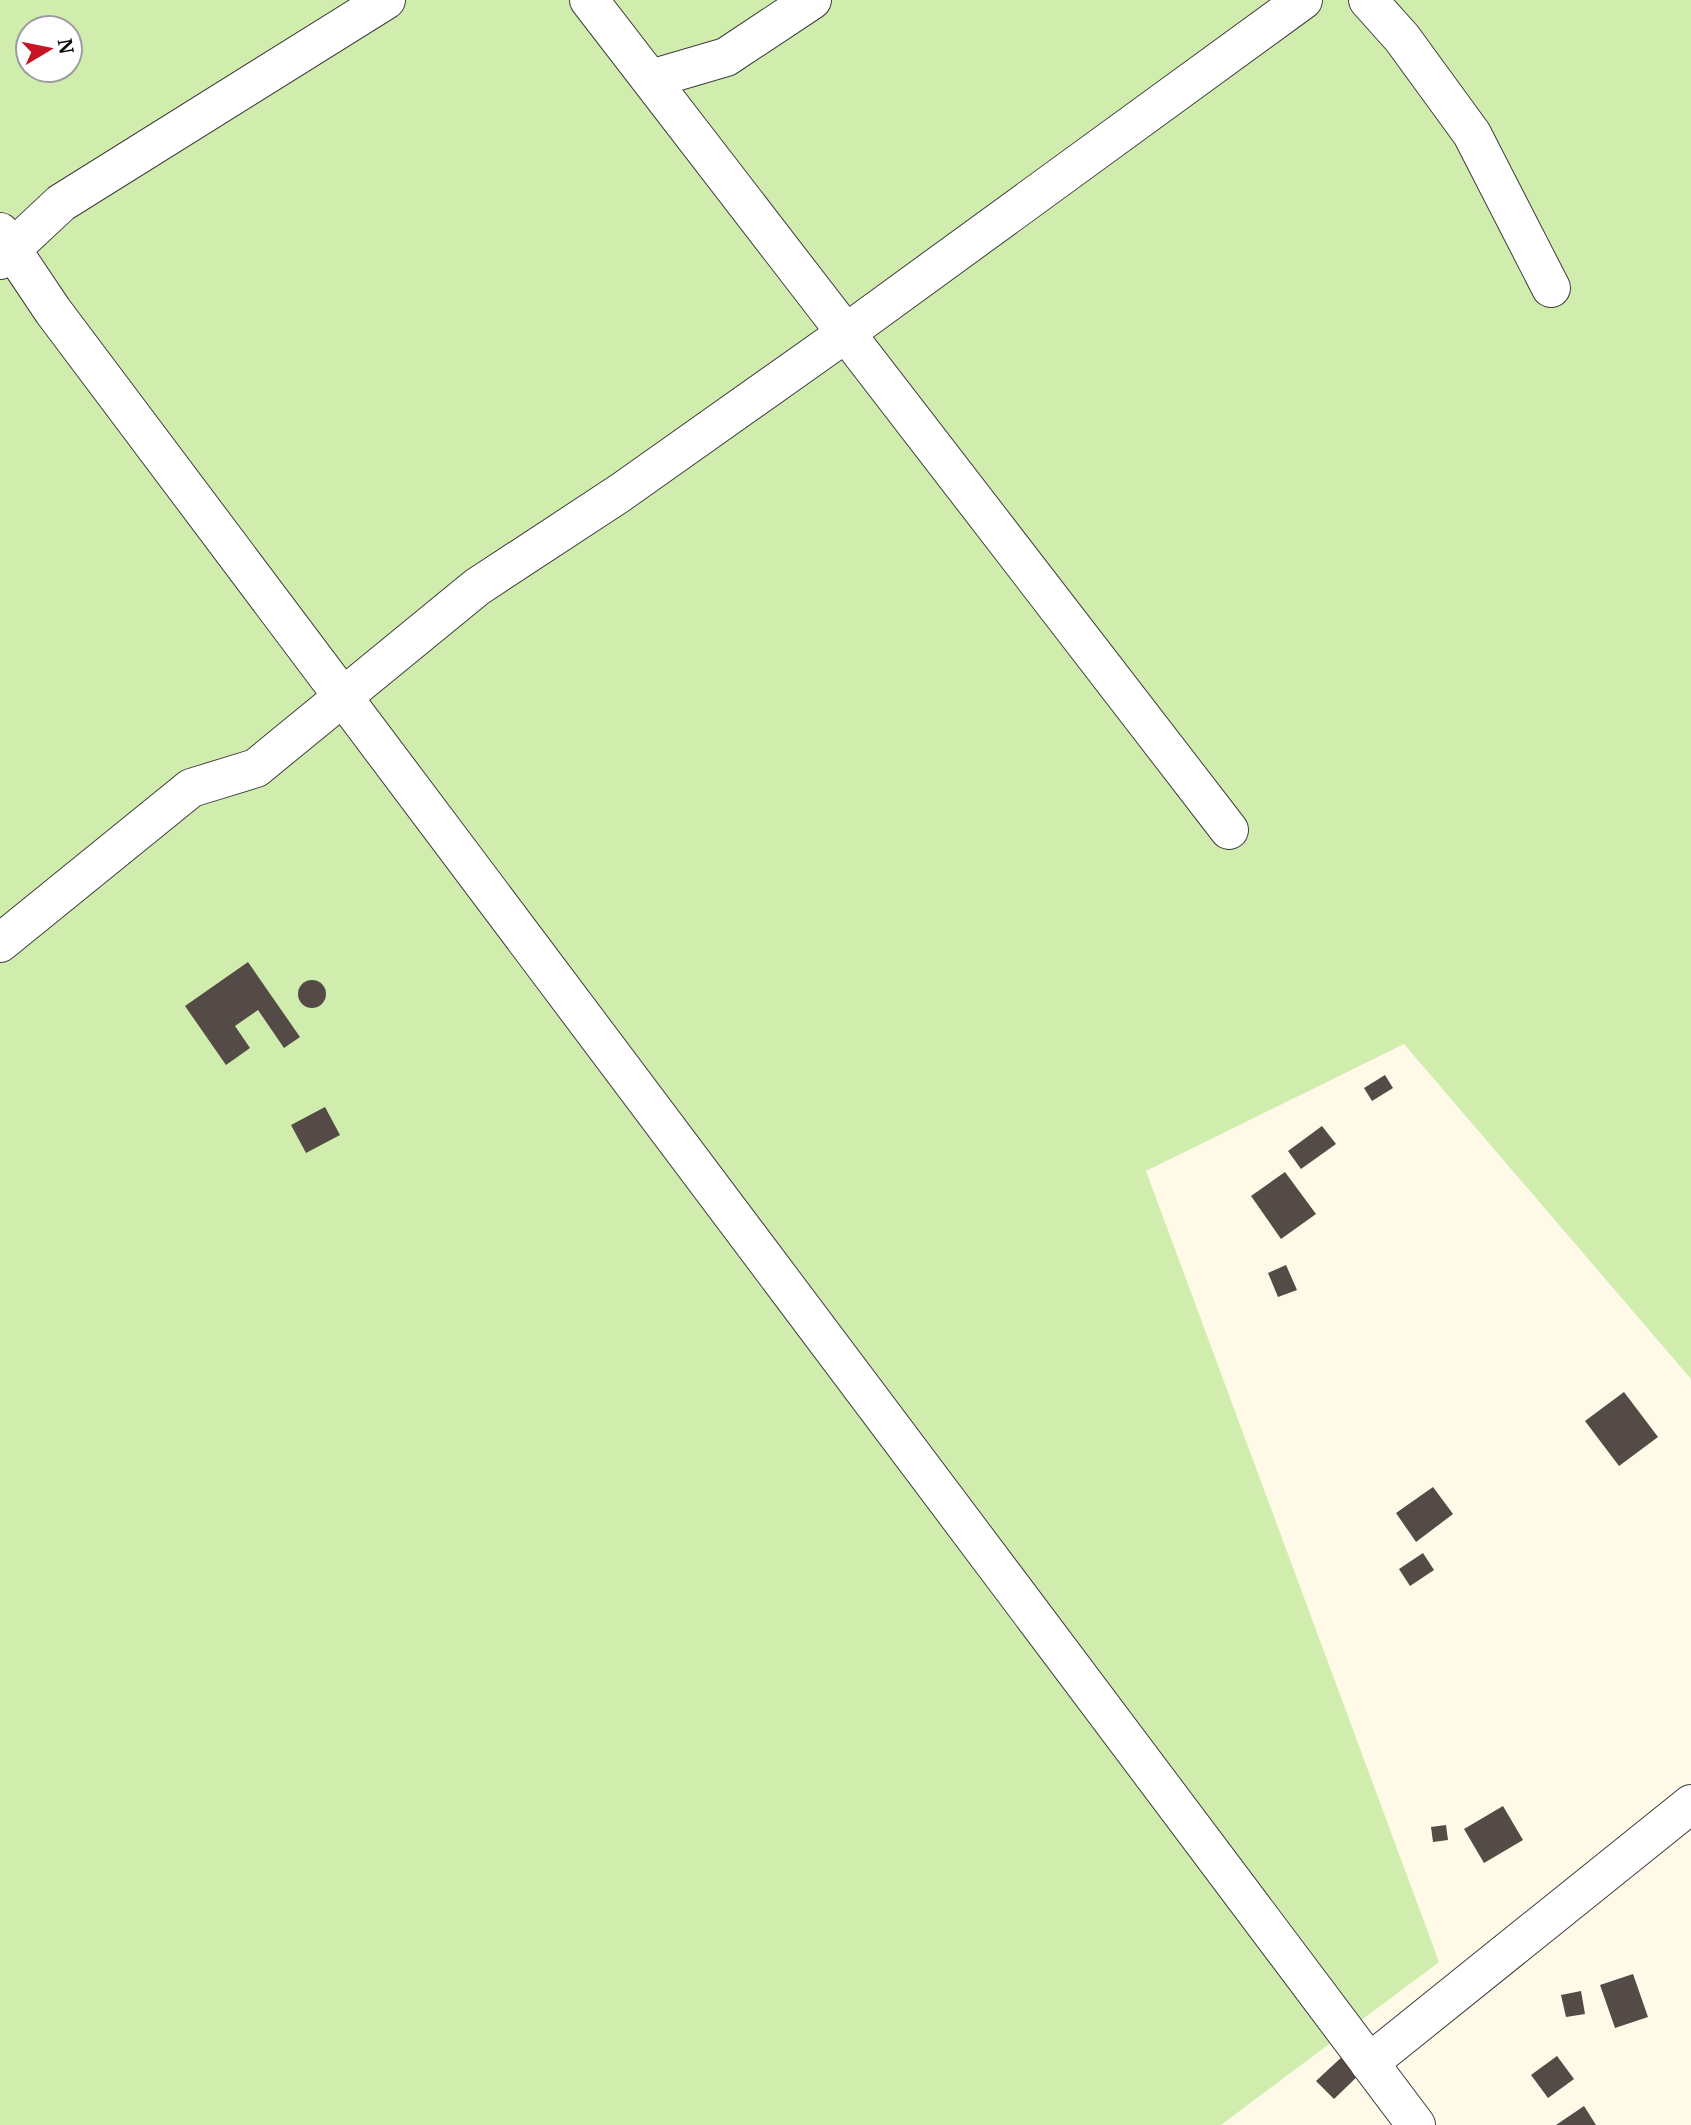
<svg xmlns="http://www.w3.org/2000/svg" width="1691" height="2125" font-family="Merriweather,serif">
	<rect width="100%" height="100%" fill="#fff9e8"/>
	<path fill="#d1edae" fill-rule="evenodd" d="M0,0h1691v1379l-287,-335 -258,127 293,791 -218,163h-1221zM28,28h42v42h-42z"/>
	<g fill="#544b46">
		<path d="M248,962l52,75 -16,11 -26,-38 -23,16 15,22 -24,17 -41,-59z"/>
		<circle cx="312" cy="994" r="14"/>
		<path d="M1385,1075l8,13 -21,13 -8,-13z"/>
		<path d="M325,1107l15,28 -34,18 -15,-28z"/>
		<path d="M1322,1126l14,18 -35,25 -13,-18z"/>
		<path d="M1285,1172l31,42 -35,25 -30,-43z"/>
		<path d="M1286,1265l11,25 -19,7 -10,-24z"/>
		<path d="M1624,1392l34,45 -39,29 -34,-45z"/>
		<path d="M1433,1487l20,27 -37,28 -20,-29z"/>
		<path d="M1423,1553l11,17 -24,16 -11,-17z"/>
		<path d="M1503,1806l20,34 -39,23 -20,-34z"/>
		<path d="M1446,1825l2,15 -15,2 -2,-15z"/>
		<path d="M1633,1974l15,43 -33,11 -15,-43z"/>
		<path d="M1581,1991l4,23 -19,3 -5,-22z"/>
		<path d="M1345,2054l17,18 -28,27 -18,-18z"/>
		<path d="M1557,2056l17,23 -26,19 -17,-23z"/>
		<path d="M1584,2106l12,19h-40z"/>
	</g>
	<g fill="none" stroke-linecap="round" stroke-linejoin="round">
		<defs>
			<g id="minor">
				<path d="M589,0l640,830"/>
				<path d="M1368,0l34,38 70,96 79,154"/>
				<path d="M651,79l75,-22 86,-57"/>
				<path d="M0,232l53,79 1363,1814"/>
				<path d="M0,260l61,-57 325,-203"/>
				<path d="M0,943l191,-155 65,-20 221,-181 143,-94 226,-160 457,-333"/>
				<path d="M1369,2063l322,-259"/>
			</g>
		</defs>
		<use href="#minor" stroke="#3d3d3d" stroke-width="40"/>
		<use href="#minor" stroke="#fff" stroke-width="38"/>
	</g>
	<g transform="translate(49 49) rotate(80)"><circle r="33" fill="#ffffff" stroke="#9d9d9d" stroke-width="2"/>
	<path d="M0-5L12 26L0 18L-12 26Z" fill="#c71525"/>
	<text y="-10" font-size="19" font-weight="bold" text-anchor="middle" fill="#0a0a0a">N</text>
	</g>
</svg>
